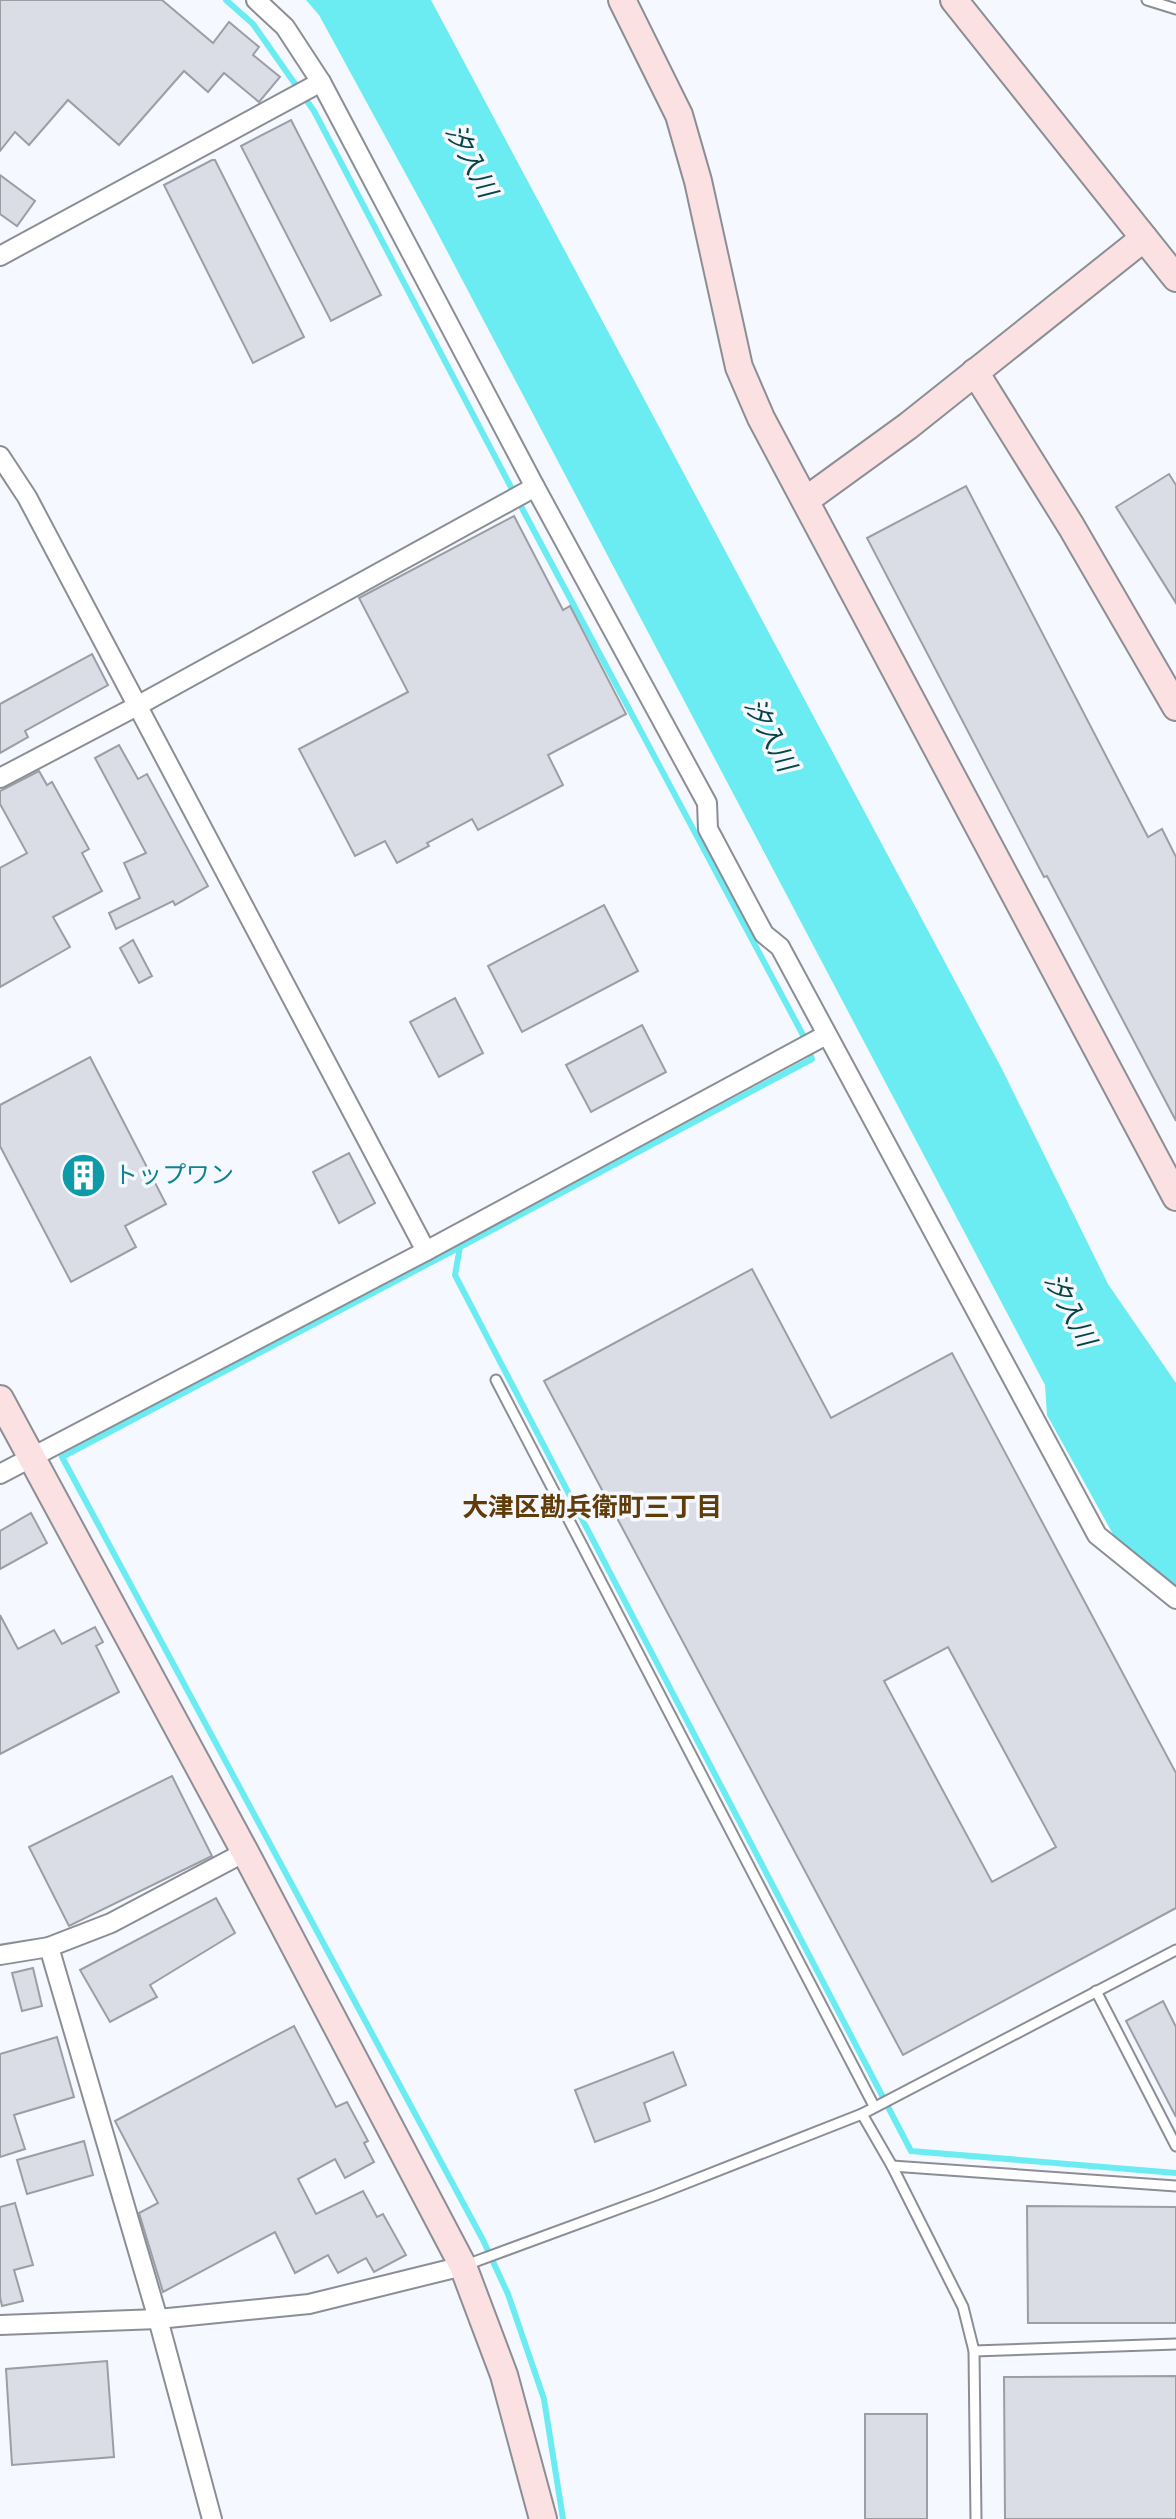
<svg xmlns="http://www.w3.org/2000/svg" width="1176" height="2519" font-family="'Source Sans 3','Noto Sans JP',sans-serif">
	<rect width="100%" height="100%" fill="#f5f8fe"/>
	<path fill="#6becf2" d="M306,0h125l571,1069 106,215 68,99v203l-62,-50 -67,-121 -2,-30 -618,-1172 -108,-198z"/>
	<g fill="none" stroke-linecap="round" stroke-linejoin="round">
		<g stroke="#6becf2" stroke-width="6">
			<path d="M226,0l27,24 61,87 210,401 279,523 9,24 -352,188 -5,28 456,876 265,22"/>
			<path d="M460,1247l-398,210 421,783 25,54 36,105 19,120"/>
		</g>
	</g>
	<g fill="#dadde5" stroke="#9b9ea5" stroke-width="2" fill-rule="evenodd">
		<path d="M0,0h162l51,43 16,-21 30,25 -6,8 27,22 -21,25 -35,-29 -16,19 -24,-21 -65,74 -51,-45 -39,45 -14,-13 -15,19z"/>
		<path d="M291,120l90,175 -50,26 -90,-175z"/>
		<path d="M212,160h3l89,177 -51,26 -89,-178z"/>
		<path d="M0,175l35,26 -18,25 -17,-12z"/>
		<path d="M1169,474l7,11v118l-60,-96z"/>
		<path d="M966,486l182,351 14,-8 14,28v264l-129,-245 -3,1 -177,-339z"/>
		<path d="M514,516l49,94 7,-4 56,108 -78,41 15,30 -85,45 -6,-11 -45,24 2,3 -32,17 -12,-22 -30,15 -56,-107 109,-57 -49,-94z"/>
		<path d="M92,654l16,31 -83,46 3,6 -28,16v-49z"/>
		<path d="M119,745l19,34 9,-5 61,112 -33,19 -2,-4 -57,28 -7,-16 31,-15 -16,-35 22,-10 -51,-95z"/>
		<path d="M39,771l8,14 5,-3 37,67 -7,4 20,38 -49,26 17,30 -70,40v-119l27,-15 -27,-49v-13z"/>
		<path d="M604,905l34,66 -116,61 -34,-66z"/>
		<path d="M133,940l19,36 -13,7 -19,-35z"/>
		<path d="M455,998l28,55 -44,24 -29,-55z"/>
		<path d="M642,1025l24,47 -75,40 -25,-47z"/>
		<path d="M90,1057l76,147 -41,22 11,21 -65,35 -71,-136v-41z"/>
		<path d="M349,1153l26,50 -36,20 -26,-51z"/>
		<path d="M752,1269l79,149 121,-65 224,420v135l-273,147 -359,-674zM948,1647l108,200 -64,35 -108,-201z"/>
		<path d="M31,1513l16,30 -47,26v-38z"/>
		<path d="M0,1615l18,34 36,-19 8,14 33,-17 8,15 -7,4 23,46 -119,62z"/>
		<path d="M172,1776l40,80 -143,70 -40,-79z"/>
		<path d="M216,1898l19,35 -85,52 7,12 -47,25 -30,-52z"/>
		<path d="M33,1968l9,38 -20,5 -10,-38z"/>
		<path d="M1163,2001l13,26v90l-50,-96z"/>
		<path d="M294,2026l42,81 11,-5 21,39 -4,2 10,19 -29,16 -10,-19 -37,20 18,35 47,-23 14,26 6,-3 23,41 -32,17 -8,-14 -28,15 -10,-18 -33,18 -20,-41 -112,60 -24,-79 19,-10 -43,-82z"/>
		<path d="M57,2037l17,60 -60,18 11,34 -25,8v-103z"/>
		<path d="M673,2052l13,33 -42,18 6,18 -55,21 -20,-52z"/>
		<path d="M84,2141l9,34 -66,19 -10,-34z"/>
		<path d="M15,2203l18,62 -19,5 9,31 -21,5 -2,-9v-90z"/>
		<path d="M1027,2206l149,1v116h-148z"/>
		<path d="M107,2361l7,96 -102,8 -6,-96z"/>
		<path d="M1176,2376v143h-171l-1,-142z"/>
		<rect x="865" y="2414" width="62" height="105"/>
	</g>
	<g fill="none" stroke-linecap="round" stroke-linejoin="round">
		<defs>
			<g id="lane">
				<path d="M1147,0l29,9"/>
				<path d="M496,1380l378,726"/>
				<path d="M1096,1991l80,155"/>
				<path d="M862,2114l30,52 71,141 11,44 2,168"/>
				<path d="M892,2166l284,20"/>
				<path d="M466,2265l190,-70 206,-81 314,-164"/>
				<path d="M974,2351l202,-7"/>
			</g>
			<g id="street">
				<path d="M256,0l29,27 36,55 214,405 172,316 1,26 56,105 16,13 317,588 79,64"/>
				<path d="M0,256l321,-174"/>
				<path d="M0,456l27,41 399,754"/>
				<path d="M0,778l137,-72 398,-219"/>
				<path d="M0,1474l426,-223 400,-216"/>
				<path d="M49,1947l109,372 54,200"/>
				<path d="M0,1955l49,-8 62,-24 134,-71"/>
				<path d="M0,2325l158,-6 151,-15 154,-38"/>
			</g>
			<g id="secondary">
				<path d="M622,0l57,115 19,66 41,186 22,51 415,779"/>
				<path d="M954,0l222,278"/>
				<path d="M975,372l96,154 105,181"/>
				<path d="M806,500l102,-74 236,-188"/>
				<path d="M0,1399l245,453 218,414 41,109 39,144"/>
			</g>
		</defs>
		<use href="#lane" stroke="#8b8e95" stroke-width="13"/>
		<use href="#street" stroke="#8b8e95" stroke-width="22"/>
		<use href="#secondary" stroke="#8b8e95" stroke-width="30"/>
		<use href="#lane" stroke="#fff" stroke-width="9"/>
		<use href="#street" stroke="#fff" stroke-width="18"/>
		<use href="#secondary" stroke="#fbe1e1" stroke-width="26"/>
	</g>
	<defs>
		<symbol id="building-disc" viewBox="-11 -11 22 22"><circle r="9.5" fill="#0f9aa8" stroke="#f5f8fe"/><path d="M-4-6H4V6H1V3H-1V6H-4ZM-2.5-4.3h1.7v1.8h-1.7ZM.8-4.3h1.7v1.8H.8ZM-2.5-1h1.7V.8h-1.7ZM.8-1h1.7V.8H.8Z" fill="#fff"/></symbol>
	</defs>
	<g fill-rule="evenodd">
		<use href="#building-disc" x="58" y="1150" width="51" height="51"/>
	</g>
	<g text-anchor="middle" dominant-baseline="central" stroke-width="7" stroke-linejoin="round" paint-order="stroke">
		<g font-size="24" fill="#0d838f" stroke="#f5f8fe" text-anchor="start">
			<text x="114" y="1175">トップワン</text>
		</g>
		<g font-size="26" font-style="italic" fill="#074547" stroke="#f5f8fe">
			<text transform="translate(471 161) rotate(62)">汐入川</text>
			<text transform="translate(770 735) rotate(62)">汐入川</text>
			<text transform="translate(1070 1310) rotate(62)">汐入川</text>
		</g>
		<g font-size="26" font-weight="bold" fill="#603c08" stroke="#f5f8fe">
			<text x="592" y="1507">大津区勘兵衛町三丁目</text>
		</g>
	</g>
</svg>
